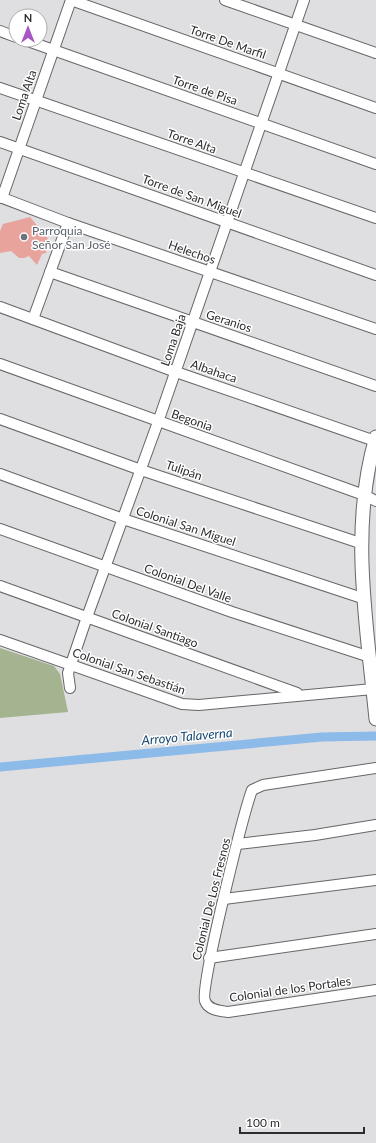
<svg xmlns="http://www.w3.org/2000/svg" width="376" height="1143" font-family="Lato,sans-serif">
	<rect width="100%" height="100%" fill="#dfdee1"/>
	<path fill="#a4b390" d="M0,648l54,18 6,8 8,38 -68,6z"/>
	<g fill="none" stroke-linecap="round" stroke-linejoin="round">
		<path stroke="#8cbae9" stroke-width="9" d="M0,767l322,-30 54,-1"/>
	</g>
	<path fill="#e8a39c" d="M30,217l19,23 -3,13 -4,1 -5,11 -8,-9 -5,2h-5l-8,-7 -11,2v-22l3,-7z"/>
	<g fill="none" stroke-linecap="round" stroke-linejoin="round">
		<defs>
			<g id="minor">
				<path d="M71,0l305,108"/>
				<path d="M225,0l151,53"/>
				<path d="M0,31l16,6"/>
				<path d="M25,40l351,124"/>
				<path d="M0,88l376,130"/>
				<path d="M0,142l376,133"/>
				<path d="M0,197l68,26 308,106"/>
				<path d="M2,198l69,-198"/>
				<path d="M50,272l326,114"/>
				<path d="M0,307l176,65 199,69"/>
				<path d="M33,319l35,-96"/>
				<path d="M0,364l364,131 12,6"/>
				<path d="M0,419l141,51 219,73"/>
				<path d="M0,474l123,45 242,80"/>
				<path d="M0,529l232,83 138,45"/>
				<path d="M0,586l297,107"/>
				<path d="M0,640l182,64 17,1 174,-16"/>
				<path d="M70,688l-2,-15 19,-56 71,-195 146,-422"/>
				<path d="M376,768l-113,17 -11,5c-8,22 -53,199 -47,211 3,9 15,10 23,11l148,-22"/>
				<path d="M238,844l77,-9 61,-10"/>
				<path d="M224,899l152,-19"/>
				<path d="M209,958l167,-24"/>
			</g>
			<path id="tertiary" d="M376,437c-27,92 -9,189 0,282"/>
		</defs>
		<use href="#minor" stroke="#666568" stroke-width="12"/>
		<use href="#tertiary" stroke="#666568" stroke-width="15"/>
		<use href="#minor" stroke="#fff" stroke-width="10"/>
		<use href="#tertiary" stroke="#fff" stroke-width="13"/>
	</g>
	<circle fill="#6b7280" stroke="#fff" stroke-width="1.5" cx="24" cy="237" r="4"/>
	<g text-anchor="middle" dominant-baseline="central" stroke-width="3" stroke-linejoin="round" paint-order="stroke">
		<g font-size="12" fill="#2d2c2e" stroke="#fff">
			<text transform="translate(228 42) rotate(19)">Torre De Marfil</text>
			<text transform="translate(205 90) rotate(19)">Torre de Pisa</text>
			<text transform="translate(24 95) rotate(-71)">Loma Alta</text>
			<text transform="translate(192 141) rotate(19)">Torre Alta</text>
			<text transform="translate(192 196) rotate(20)">Torre de San Miguel</text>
			<text transform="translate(192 252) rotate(19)">Helechos</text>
			<text transform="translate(229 321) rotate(18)">Geranios</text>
			<text transform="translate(173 340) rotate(-71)">Loma Baja</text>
			<text transform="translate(214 371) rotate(19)">Albahaca</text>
			<text transform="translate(192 420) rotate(19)">Begonia</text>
			<text transform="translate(184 470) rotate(19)">Tulipán</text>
			<text transform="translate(186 526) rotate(18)">Colonial San Miguel</text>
			<text transform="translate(188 583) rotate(20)">Colonial Del Valle</text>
			<text transform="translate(155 628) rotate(20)">Colonial Santiago</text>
			<text transform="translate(129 671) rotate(19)">Colonial San Sebastián</text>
			<text transform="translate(211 899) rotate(-76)">Colonial De Los Fresnos</text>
			<text transform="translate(290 989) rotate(-8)">Colonial de los Portales</text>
		</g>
		<g font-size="12" fill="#5b616d" stroke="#fff" text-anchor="start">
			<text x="32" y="230">Parroquia<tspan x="32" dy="14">Señor San José</tspan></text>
		</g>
		<g font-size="13" font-style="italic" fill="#154671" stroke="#fff">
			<text transform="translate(187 736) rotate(-5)">Arroyo Talaverna</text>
		</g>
	</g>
	<g transform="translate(28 28)"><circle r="19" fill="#ffffff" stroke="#ababab"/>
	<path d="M0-3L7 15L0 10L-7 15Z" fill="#a955c4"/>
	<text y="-6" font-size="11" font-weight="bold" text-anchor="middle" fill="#2d2c2e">N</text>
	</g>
	<path d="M240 1127v6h124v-6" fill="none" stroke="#2d2c2e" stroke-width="2"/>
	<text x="246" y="1127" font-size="12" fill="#2d2c2e" stroke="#ffffff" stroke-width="3" paint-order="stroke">100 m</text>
</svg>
